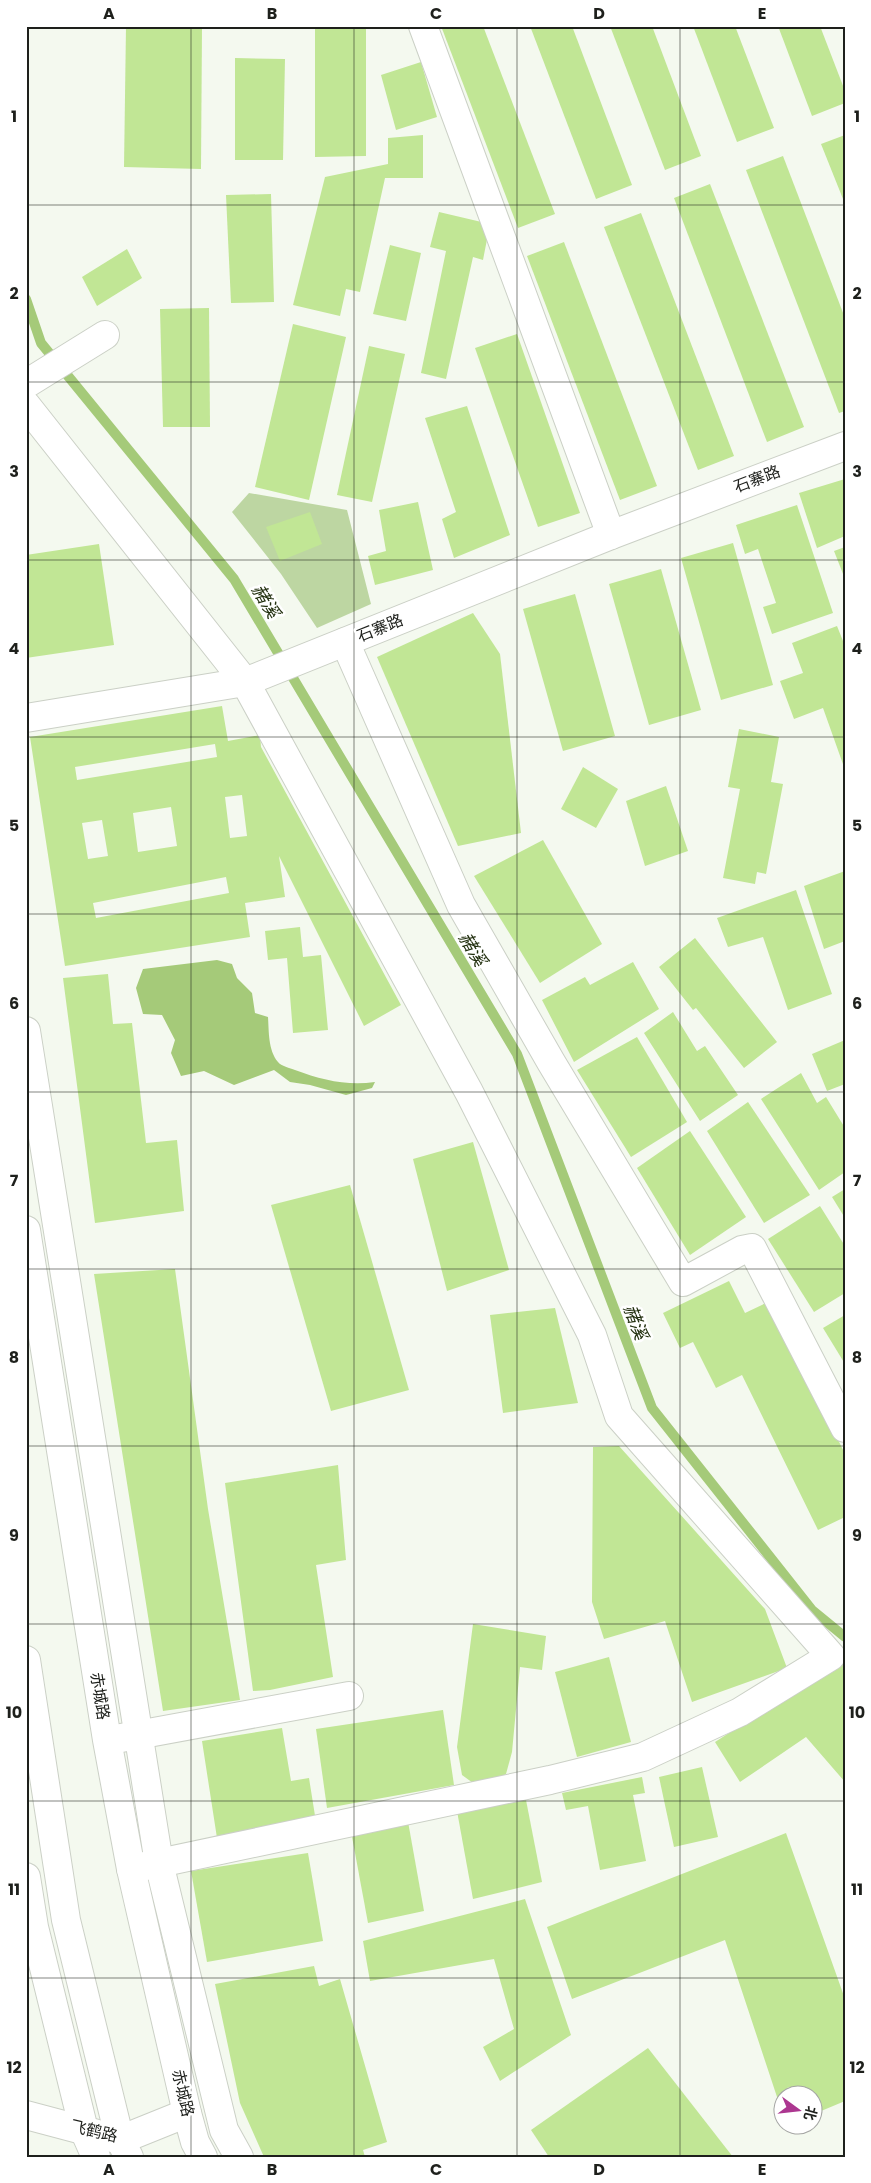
<svg xmlns="http://www.w3.org/2000/svg" width="871" height="2183" font-family="Poppins,'Noto Sans SC',sans-serif">
	<rect width="100%" height="100%" fill="#f4f9ef"/>
	<path fill="#bdd6a2" d="M249,493l98,17 24,94 -54,24 -36,-54 -49,-62z"/>
	<path fill="#a5ca79" d="M217,960l15,4 5,14 15,15 3,20 13,4c1,14 0,33 10,45 3,4 12,6 17,8 27,10 52,16 80,12l-3,6 -26,7 -36,-10 -20,-3 -16,-12 -40,15 -30,-14 -23,5 -10,-23 4,-13 -13,-25 -19,-1 -7,-26 7,-19z"/>
	<g fill="none" stroke-linecap="round" stroke-linejoin="round">
		<path stroke="#a5ca79" stroke-width="10" d="M26,299l15,44 193,236 283,475 135,354 160,202 33,27"/>
	</g>
	<g fill="#c1e695" fill-rule="evenodd">
		<path d="M126,26h76l-1,143 -77,-2z"/>
		<path d="M315,26h51v130l-51,1z"/>
		<path d="M441,26h42l72,188 -37,14z"/>
		<path d="M530,26h42l60,159 -36,14z"/>
		<path d="M610,26h42l49,130 -36,14z"/>
		<path d="M693,26h42l39,102 -37,14z"/>
		<path d="M778,26h42l25,65v12l-33,13z"/>
		<path d="M235,58l50,1 -2,101h-48z"/>
		<path d="M421,62l16,55 -41,13 -15,-55z"/>
		<path d="M423,135v43h-38l-25,114 -14,-3 -6,27 -47,-11 32,-128 63,-13v-26z"/>
		<path d="M845,135v69l-24,-60z"/>
		<path d="M783,156l62,162v93l-6,2 -93,-243z"/>
		<path d="M710,184l94,243 -37,15 -93,-244z"/>
		<path d="M271,194l3,108 -43,1 -5,-108z"/>
		<path d="M439,212l51,12 -7,36 -10,-3 -27,122 -25,-6 25,-122 -16,-4z"/>
		<path d="M641,213l93,243 -36,14 -94,-243z"/>
		<path d="M564,242l93,244 -37,14 -93,-244z"/>
		<path d="M390,245l31,8 -15,68 -33,-7z"/>
		<path d="M127,249l15,29 -45,28 -15,-29z"/>
		<path d="M209,308l1,119h-47l-3,-118z"/>
		<path d="M293,324l53,13 -37,163 -54,-13z"/>
		<path d="M517,334l63,179 -42,14 -63,-179z"/>
		<path d="M369,346l36,8 -33,148 -35,-7z"/>
		<path d="M467,406l43,129 -56,23 -12,-39 14,-7 -31,-94z"/>
		<path d="M845,479v57l-28,12 -18,-55z"/>
		<path d="M418,502l15,68 -58,15 -7,-29 18,-5 -7,-41z"/>
		<path d="M797,505l36,108 -61,21 -9,-27 13,-4 -18,-54 -13,5 -9,-29z"/>
		<path d="M310,512l12,32 -42,17 -14,-34z"/>
		<path d="M733,543l40,142 -52,15 -40,-142z"/>
		<path d="M99,544l15,101 -88,13v-103z"/>
		<path d="M845,547v32l-11,-28z"/>
		<path d="M661,569l40,141 -52,15 -40,-141z"/>
		<path d="M575,594l40,142 -52,15 -40,-142z"/>
		<path d="M473,613l27,41 21,179 -63,13 -81,-189z"/>
		<path d="M837,626l8,20 -1,121 -21,-59 -29,11 -14,-38 23,-8 -11,-30z"/>
		<path d="M222,706l6,35 32,-6 1,12 140,258 -37,21 -85,-170 6,41 -40,6 5,34 -185,29 -35,-229zM215,744l2,13 -140,23 -2,-13zM242,795l5,41 -17,2 -5,-41zM171,807l6,39 -39,6 -5,-39zM102,820l6,36 -20,3 -6,-36zM226,877l3,16 -133,25 -3,-15z"/>
		<path d="M739,729l40,8 -8,45 12,2 -17,90 -9,-2 -2,12 -32,-6 17,-89 -12,-2z"/>
		<path d="M583,767l35,22 -22,39 -35,-19z"/>
		<path d="M666,786l22,65 -43,15 -19,-65z"/>
		<path d="M543,840l59,104 -62,39 -66,-107z"/>
		<path d="M845,871v70l-21,8 -20,-63z"/>
		<path d="M796,890l36,104 -44,16 -25,-73 -35,10 -11,-29z"/>
		<path d="M300,927l3,30 18,-2 7,75 -35,3 -6,-75 -19,2 -3,-29z"/>
		<path d="M695,938l82,104 -33,26 -48,-60 -3,2 -34,-43z"/>
		<path d="M633,962l26,47 -85,53 -32,-62 43,-23 5,8z"/>
		<path d="M108,974l5,50 19,-1 14,120 31,-3 7,71 -89,12 -32,-245z"/>
		<path d="M673,1012l24,39 8,-5 33,49 -38,26 -56,-88z"/>
		<path d="M637,1037l50,85 -56,35 -54,-87z"/>
		<path d="M845,1040v44l-18,7 -15,-37z"/>
		<path d="M801,1073l16,30 9,-6 19,31v44l-26,18 -58,-91z"/>
		<path d="M748,1102l62,93 -46,28 -57,-92z"/>
		<path d="M690,1131l56,86 -56,38 -53,-87z"/>
		<path d="M473,1142l36,128 -62,21 -34,-132z"/>
		<path d="M350,1185l59,205 -78,21 -60,-206z"/>
		<path d="M845,1189v29l-13,-21z"/>
		<path d="M820,1206l25,40v47l-31,19 -46,-73z"/>
		<path d="M175,1269l33,240 32,191 -77,11 -69,-437z"/>
		<path d="M729,1281l16,32 25,-12 75,153v63l-27,13 -76,-155 -26,13 -23,-46 -13,6 -17,-35z"/>
		<path d="M555,1308l23,95 -75,10 -13,-98z"/>
		<path d="M845,1315v49l-22,-36z"/>
		<path d="M619,1446l146,163 22,59 -95,34 -27,-81 -61,18 -12,-37 1,-155z"/>
		<path d="M338,1465l8,95 -30,5 17,112 -63,13 -17,1 -28,-208z"/>
		<path d="M473,1624l73,12 -4,34 -22,-3 -8,85 -6,22 -14,8 -19,1 -11,-8 -5,-28z"/>
		<path d="M609,1657l22,85 -54,15 -22,-85z"/>
		<path d="M845,1659v123l-39,-45 -66,45 -25,-40z"/>
		<path d="M443,1710l11,75 -127,23 -11,-79z"/>
		<path d="M282,1728l9,53 18,-3 7,44 -99,16 -15,-97z"/>
		<path d="M702,1767l16,70 -44,10 -15,-70z"/>
		<path d="M642,1777l3,16 -12,2 13,66 -46,9 -12,-64 -22,4 -4,-17z"/>
		<path d="M526,1800l16,82 -69,17 -16,-88z"/>
		<path d="M407,1816l17,95 -56,12 -18,-97z"/>
		<path d="M786,1833l59,166v102l-31,13v-18h-30l-1,19 -58,-175 -153,59 -25,-72z"/>
		<path d="M308,1853l15,88 -116,21 -16,-91z"/>
		<path d="M525,1899l46,136 -71,46 -17,-34 31,-18 -20,-70 -124,22 -7,-40z"/>
		<path d="M314,1966l5,20 21,-7 47,163 -24,8 2,7h-101l-24,-54 -25,-119z"/>
		<path d="M648,2048l85,109h-184l-18,-27z"/>
	</g>
	<g fill="none" stroke-linecap="round" stroke-linejoin="round">
		<defs>
			<g id="minor">
				<path d="M423,26l188,509"/>
				<path d="M26,384l79,-49"/>
				<path d="M26,405l219,277 224,410 123,243 27,81 212,240 -91,56 -97,45 -93,23 -419,89"/>
				<path d="M345,642l116,263 90,157 132,220 59,-32 10,-2 93,180"/>
				<path d="M26,718l219,-36 366,-147 234,-89"/>
				<path d="M26,1031l133,832 65,267 15,27"/>
				<path d="M121,1738l228,-42"/>
				<path d="M26,1877l8,50 50,203 12,27"/>
			</g>
			<g id="major">
				<path d="M26,1230l81,510 24,129 56,244 8,29 8,15"/>
				<path d="M26,1660l40,260 54,220 9,17"/>
				<path d="M26,2115l94,25 67,-27"/>
			</g>
		</defs>
		<use href="#minor" stroke="#cbd0c6" stroke-width="30"/>
		<use href="#major" stroke="#cbd0c6" stroke-width="30"/>
		<use href="#minor" stroke="#fff" stroke-width="28"/>
		<use href="#major" stroke="#fff" stroke-width="28"/>
	</g>
	<path fill="none" stroke="#1e201c" stroke-width="1" stroke-opacity="0.55" d="M191,26v2131M354,26v2131M517,26v2131M680,26v2131M26,205h819M26,382h819M26,560h819M26,737h819M26,914h819M26,1092h819M26,1269h819M26,1446h819M26,1624h819M26,1801h819M26,1978h819"/>
	<g text-anchor="middle" dominant-baseline="central" stroke-width="5" stroke-linejoin="round" paint-order="stroke">
		<g font-size="16" fill="#1e201c" stroke="#fff">
			<text transform="translate(757 479) rotate(-21)">石寨路</text>
			<text transform="translate(380 628) rotate(-22)">石寨路</text>
			<text transform="translate(100 1696) rotate(81)">赤城路</text>
			<text transform="translate(183 2093) rotate(77)">赤城路</text>
			<text transform="translate(94 2131) rotate(13)">飞鹤路</text>
		</g>
		<g font-size="18" font-style="italic" fill="#202e0d" stroke="#fff">
			<text transform="translate(266 601) rotate(59)">赭溪</text>
			<text transform="translate(473 949) rotate(59)">赭溪</text>
			<text transform="translate(636 1322) rotate(69)">赭溪</text>
		</g>
	</g>
	<rect width="871" height="2183" fill="none" stroke="#ffffff" stroke-width="55"/>
	<g transform="translate(798 2110) rotate(105)"><circle r="24" fill="#ffffff" stroke="#a5a6a4"/>
	<path d="M0-4L9 19L0 12L-9 19Z" fill="#ac3790"/>
	<text y="-8" font-size="14" font-weight="bold" text-anchor="middle" fill="#1e201c">北</text>
	</g>
	<rect x="28" y="28" width="816" height="2128" fill="none" stroke="#1e201c" stroke-width="2"/>
	<g font-size="16" text-anchor="middle" font-weight="bold" fill="#1e201c">
		<text x="109" y="19">A</text>
		<text x="272" y="19">B</text>
		<text x="436" y="19">C</text>
		<text x="599" y="19">D</text>
		<text x="762" y="19">E</text>
		<text x="14" y="122">1</text>
		<text x="857" y="122">1</text>
		<text x="14" y="299">2</text>
		<text x="857" y="299">2</text>
		<text x="14" y="477">3</text>
		<text x="857" y="477">3</text>
		<text x="14" y="654">4</text>
		<text x="857" y="654">4</text>
		<text x="14" y="831">5</text>
		<text x="857" y="831">5</text>
		<text x="14" y="1009">6</text>
		<text x="857" y="1009">6</text>
		<text x="14" y="1186">7</text>
		<text x="857" y="1186">7</text>
		<text x="14" y="1363">8</text>
		<text x="857" y="1363">8</text>
		<text x="14" y="1541">9</text>
		<text x="857" y="1541">9</text>
		<text x="14" y="1718">10</text>
		<text x="857" y="1718">10</text>
		<text x="14" y="1895">11</text>
		<text x="857" y="1895">11</text>
		<text x="14" y="2073">12</text>
		<text x="857" y="2073">12</text>
		<text x="109" y="2175">A</text>
		<text x="272" y="2175">B</text>
		<text x="436" y="2175">C</text>
		<text x="599" y="2175">D</text>
		<text x="762" y="2175">E</text>
	</g>
</svg>
